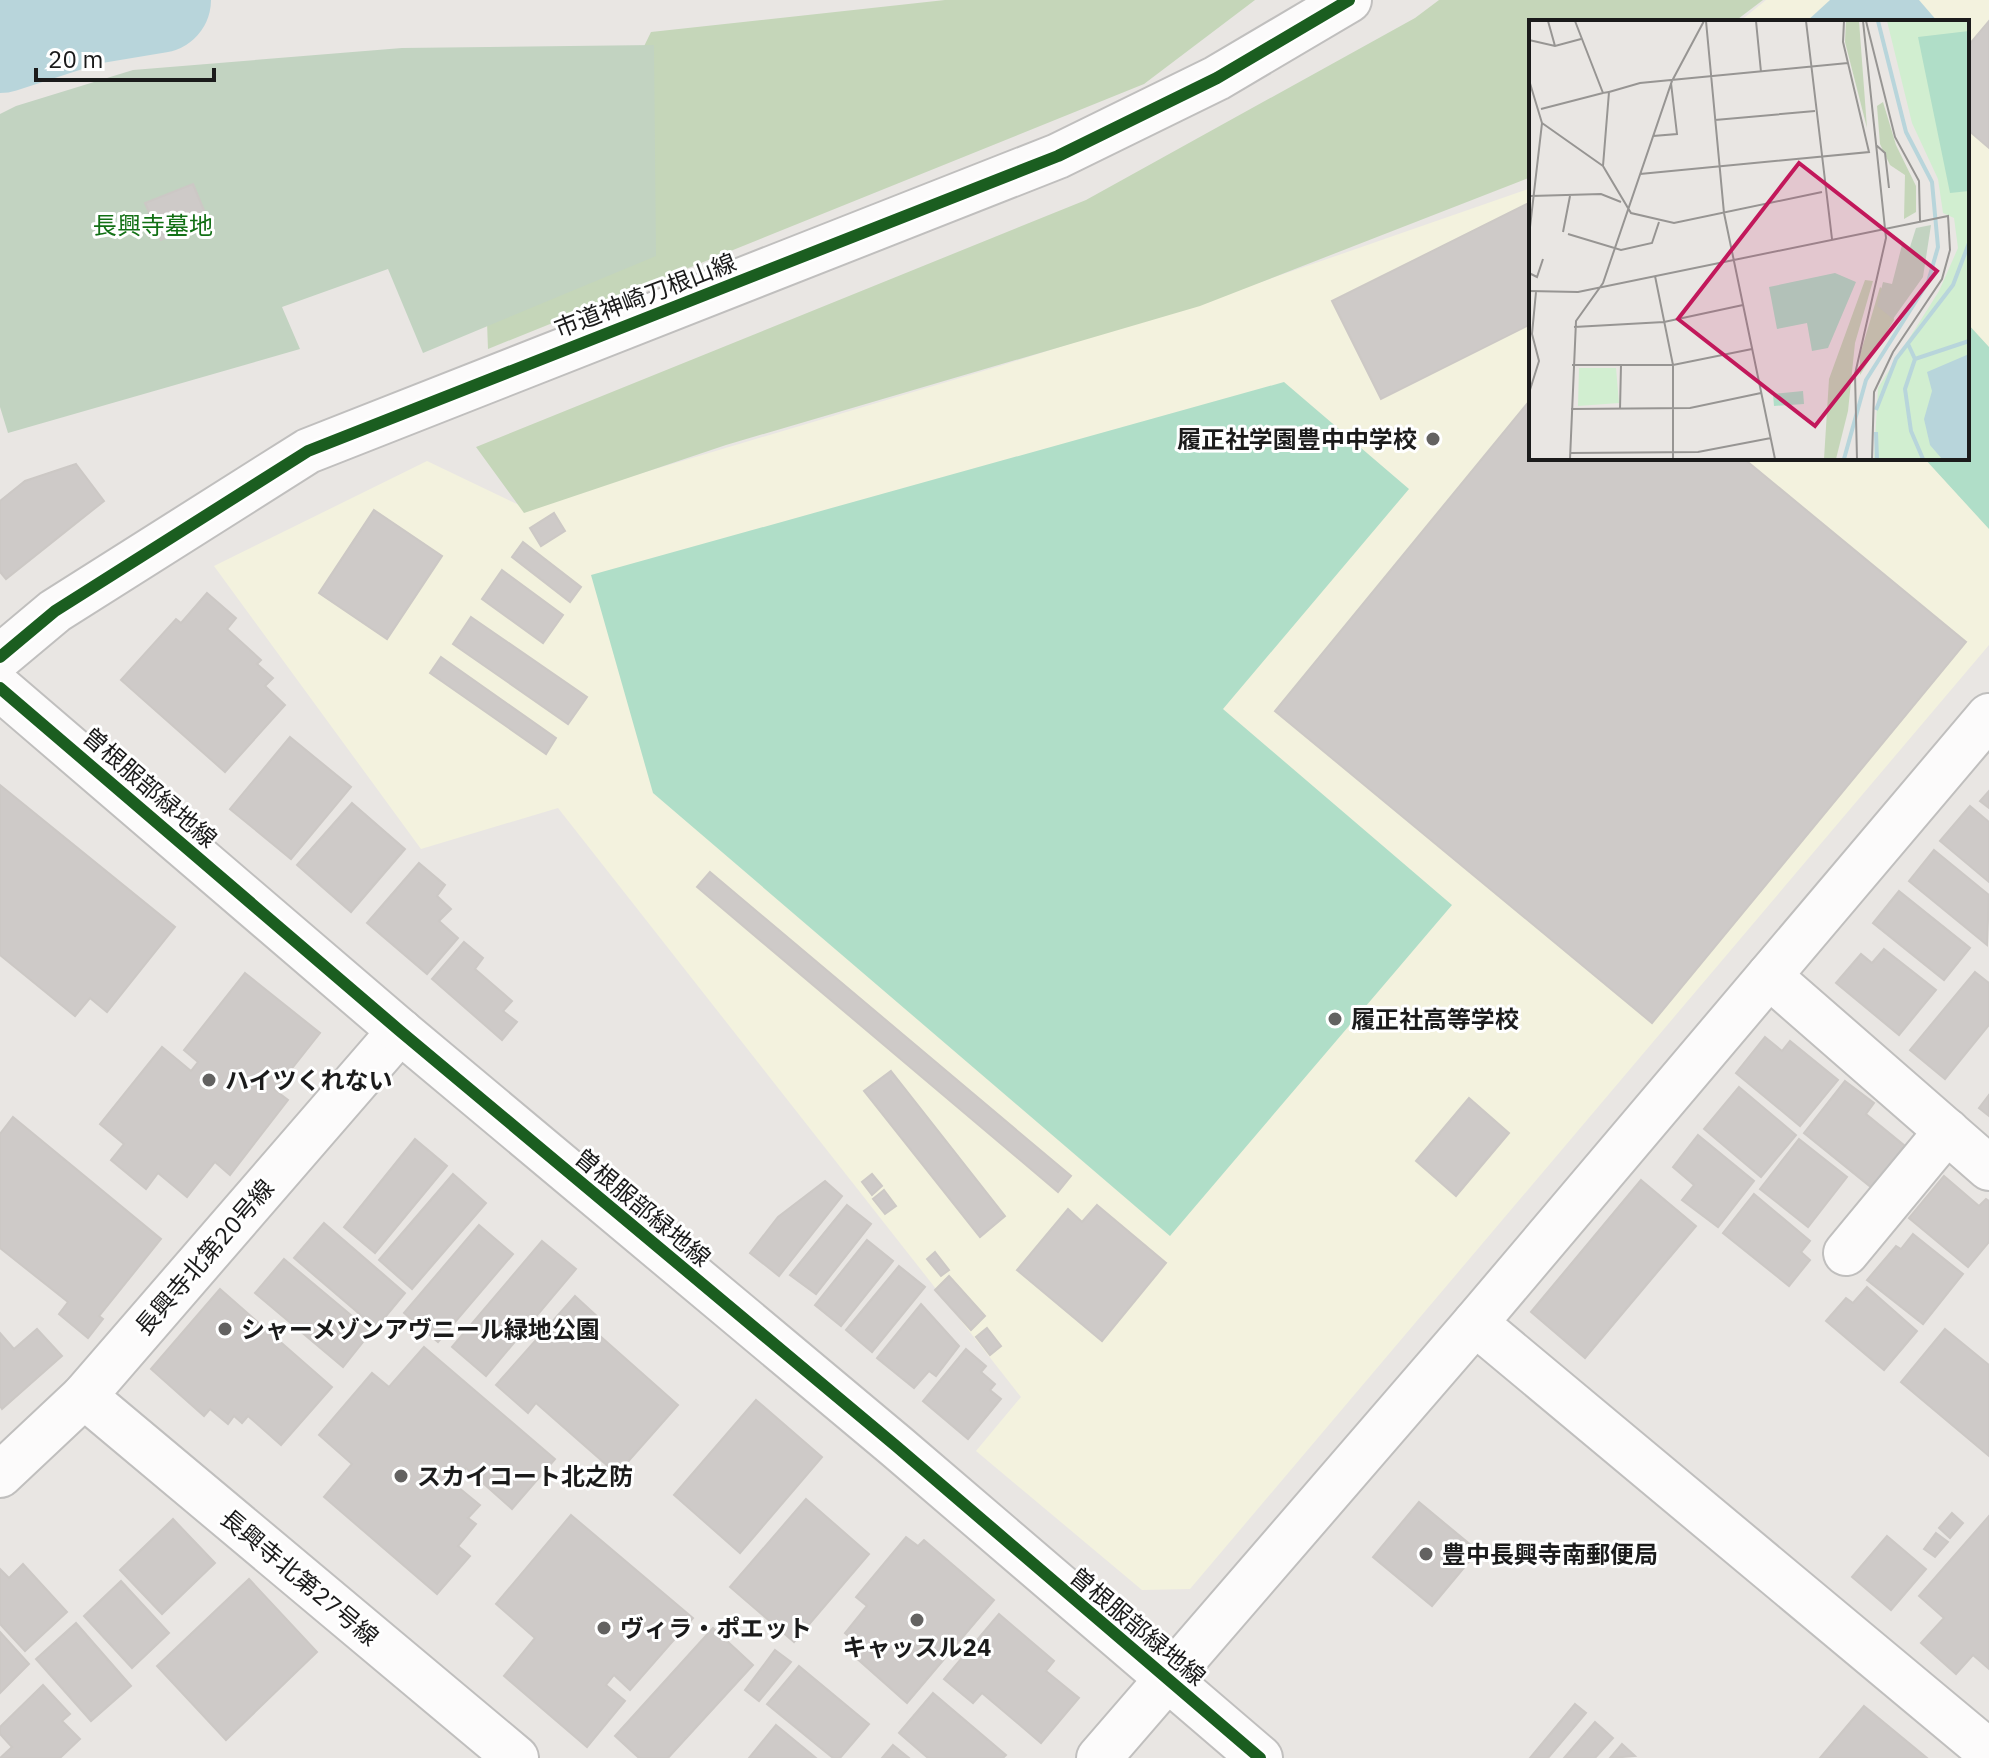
<svg xmlns="http://www.w3.org/2000/svg" width="1989" height="1758" font-family="'IBM Plex Sans','Noto Sans JP',sans-serif">
	<rect width="100%" height="100%" fill="#e9e6e3"/>
	<path fill="#f3f2de" d="M1766,0h223v645l-799,944 -48,1 -166,-139 45,-54 -463,-589 -137,41 -207,-283 213,-105 98,47 475,-142 238,-76 293,-102v270h436v-436h-228z"/>
	<g fill="#c5d6b9">
		<path d="M945,0h310l-111,84 -656,265 -4,-107 97,-67 70,-143z"/>
		<path d="M1439,0h324l-29,22h-203v155l-331,129 -474,139 -202,68 -48,-66 610,-247 329,-182z"/>
	</g>
	<path fill="#c2d3c1" d="M654,45l2,211 -233,97 -35,-84 -106,38 18,42 -292,84 -8,-26v-293l16,-8 117,-36 269,-22z"/>
	<g fill="#b0dec8">
		<path d="M1967,323l22,24v182l-65,-71h43z"/>
		<path d="M1284,382l125,107 -186,220 229,196 -282,331 -517,-443 -62,-218z"/>
	</g>
	<path fill="#b8d5db" d="M1830,0h89l19,22h-132z"/>
	<g fill="none" stroke-linecap="round" stroke-linejoin="round">
		<path stroke="#b8d5db" stroke-width="106" d="M0,40l86,-28 72,-12"/>
	</g>
	<g fill="#cecac8" stroke="#ccc8c5" stroke-width="2">
		<path d="M1989,21v127l-22,-19v-82z"/>
		<path d="M193,184l15,36 -47,20 -16,-37z"/>
		<path d="M1531,202v122l-150,75 -49,-98z"/>
		<path d="M1531,399v59h212l223,184 -314,381 -377,-312z"/>
		<path d="M76,464l28,37 -98,78 -6,-7v-71l25,-20z"/>
		<path d="M374,510l68,46 -55,83 -68,-46z"/>
		<path d="M554,513l11,18 -24,15 -11,-18z"/>
		<path d="M523,542l58,45 -11,15 -58,-45z"/>
		<path d="M502,570l61,45 -20,28 -61,-44z"/>
		<path d="M207,593l29,25 -9,11 34,31 -4,4 16,14 -8,8 20,19 -60,67 -104,-92 55,-61 5,4z"/>
		<path d="M471,617l116,80 -19,27 -115,-80z"/>
		<path d="M441,657l115,81 -10,16 -116,-81z"/>
		<path d="M290,737l61,50 -60,72 -61,-50z"/>
		<path d="M0,785l175,142 -68,85 -17,-14 -15,18 -75,-61z"/>
		<path d="M1989,791v17l-9,-7z"/>
		<path d="M352,803l53,46 -54,63 -54,-47z"/>
		<path d="M1970,806l19,16v60l-49,-41z"/>
		<path d="M1934,850l55,45 -2,50 -78,-64z"/>
		<path d="M419,863l26,22 -8,11 14,13 -12,12 19,17 -31,36 -60,-51z"/>
		<path d="M710,872l361,304 -13,16 -361,-305z"/>
		<path d="M1899,891l71,57 -26,32 -71,-57z"/>
		<path d="M464,942l19,16 -8,11 37,32 -9,10 14,11 -15,18 -70,-61z"/>
		<path d="M1884,949l52,41 -37,45 -63,-52 25,-29 11,9z"/>
		<path d="M1975,972l14,11v42l-44,54 -35,-29z"/>
		<path d="M245,973l75,60 -45,57 13,10 -58,75 -15,-13 -28,35 -29,-24 -12,16 -35,-29 13,-16 -24,-20 62,-77 29,24 7,-9 -14,-12z"/>
		<path d="M1765,1037l17,14 8,-10 48,39 -38,46 -64,-53z"/>
		<path d="M891,1071l114,145 -25,21 -116,-146z"/>
		<path d="M1845,1081l29,22 -8,11 39,32 -33,42 -68,-55z"/>
		<path d="M1739,1087l57,48 -35,42 -57,-48z"/>
		<path d="M1989,1095v21l-10,-8z"/>
		<path d="M1469,1098l40,35 -53,63 -40,-35z"/>
		<path d="M13,1117l148,122 -62,77 4,3 -15,19 -29,-24 9,-12 -68,-54v-114z"/>
		<path d="M1698,1135l56,46 -36,46 -36,-27 12,-15 -21,-18z"/>
		<path d="M415,1139l32,27 -72,87 -31,-26z"/>
		<path d="M1799,1139l48,38 -39,50 -48,-38z"/>
		<path d="M453,1174l33,29 -74,86 -33,-29z"/>
		<path d="M872,1174l10,12 -10,9 -10,-13z"/>
		<path d="M1944,1176l35,30 7,-7 3,2v41l-21,25 -59,-49z"/>
		<path d="M1641,1180l55,46 -111,132 -54,-46z"/>
		<path d="M825,1181l17,15 -63,80 -29,-23 28,-36z"/>
		<path d="M884,1190l12,16 -11,8 -12,-15z"/>
		<path d="M1754,1194l56,47 -9,11 9,8 -21,26 -66,-53z"/>
		<path d="M847,1205l24,19 -55,70 -26,-19z"/>
		<path d="M1097,1205l69,58 -64,78 -85,-71 51,-61 14,13z"/>
		<path d="M324,1223l81,70 -29,35 -82,-70z"/>
		<path d="M479,1225l34,29 -75,88 -34,-29z"/>
		<path d="M1913,1234l50,40 -40,50 -56,-44 29,-34 5,3z"/>
		<path d="M867,1240l26,21 -52,65 -26,-21z"/>
		<path d="M542,1241l34,28 -90,107 -34,-29z"/>
		<path d="M935,1252l14,18 -8,6 -14,-17z"/>
		<path d="M284,1259l87,73 -28,35 -88,-74z"/>
		<path d="M899,1266l26,21 -53,65 -26,-22z"/>
		<path d="M949,1276l36,40 -14,14 -36,-40z"/>
		<path d="M1867,1287l50,44 -33,39 -58,-49 20,-23 7,5z"/>
		<path d="M220,1289l112,98 -51,58 -33,-29 -6,7 -8,-7 -6,8 -18,-15 -6,7 -53,-47z"/>
		<path d="M575,1296l25,23 -9,9 87,77 -61,69 -81,-71 -8,10 -32,-28z"/>
		<path d="M921,1304l38,42 -23,30 -7,-5 -15,17 -37,-30z"/>
		<path d="M987,1328l14,18 -11,9 -14,-18z"/>
		<path d="M37,1329l25,27 -60,53 -2,-3v-73l14,16z"/>
		<path d="M1945,1329l44,36v91l-88,-74z"/>
		<path d="M424,1347l131,112 -43,50 -46,-41 -13,15 27,22 -12,13 8,6 -18,22 12,10 -33,38 -113,-97 28,-33 -33,-29 53,-62 17,14z"/>
		<path d="M966,1349l20,17 -5,6 14,12 -5,6 11,9 -33,40 -45,-38z"/>
		<path d="M756,1400l66,57 -82,96 -66,-58z"/>
		<path d="M806,1499l63,55 -75,88 -64,-55z"/>
		<path d="M1419,1502l59,49 -46,55 -59,-49z"/>
		<path d="M1952,1513l11,10 -13,15 -11,-10z"/>
		<path d="M571,1515l122,103 -63,72 -16,-15 -8,10 19,16 -38,46 -83,-71 31,-38 -39,-34z"/>
		<path d="M1989,1516v153l-16,-14 -17,19 -35,-31 23,-25 -25,-22z"/>
		<path d="M173,1519l42,44 -53,51 -42,-44z"/>
		<path d="M1936,1533l12,9 -13,15 -11,-8z"/>
		<path d="M1887,1536l39,33 -35,41 -39,-33z"/>
		<path d="M906,1537l12,9 6,-6 70,60 -87,103 -52,-46 8,-9 -18,-15 22,-27 -11,-9z"/>
		<path d="M23,1564l44,48 -42,39 -25,-27v-55l9,9z"/>
		<path d="M249,1579l68,73 -91,88 -69,-74z"/>
		<path d="M121,1581l48,52 -37,35 -48,-52z"/>
		<path d="M999,1614l55,47 -8,10 33,27 -38,45 -59,-50 -9,10 -29,-24z"/>
		<path d="M76,1623l55,63 -40,35 -55,-62z"/>
		<path d="M713,1628l40,37 -85,93h-29l-24,-22z"/>
		<path d="M0,1632l29,32 -29,29z"/>
		<path d="M775,1650l16,12 -32,39 -14,-11z"/>
		<path d="M799,1666l70,58 -29,34h-7l-66,-54z"/>
		<path d="M43,1685l27,29 -8,7 18,18 -20,19h-60l12,-11 -12,-13v-7z"/>
		<path d="M933,1693l73,62 -3,3h-75l-29,-25z"/>
		<path d="M1575,1704l11,9 -38,45h-18z"/>
		<path d="M1864,1706l63,52h-107z"/>
		<path d="M1595,1722l18,16 -18,20h-31z"/>
		<path d="M776,1725l40,33h-67z"/>
		<path d="M1622,1744l13,12 -25,2z"/>
		<path d="M893,1745l16,13h-27z"/>
	</g>
	<g fill="none" stroke-linecap="round" stroke-linejoin="round">
		<defs>
			<g id="minor">
				<path d="M1769,976l220,192"/>
				<path d="M1846,1253l101,-122"/>
				<path d="M1475,1323l514,429"/>
				<path d="M84,1396l432,362"/>
				<path d="M0,1475l84,-79 316,-365"/>
				<path d="M1099,1758l376,-435 514,-607"/>
			</g>
			<g id="tertiary">
				<path d="M0,657l55,-46 253,-160 750,-295 159,-78 132,-78"/>
				<path d="M0,688l400,343 496,415 364,312"/>
			</g>
		</defs>
		<use href="#minor" stroke="#c0bfbe" stroke-width="48"/>
		<use href="#tertiary" stroke="#c0bfbe" stroke-width="48"/>
		<use href="#minor" stroke="#fcfbfb" stroke-width="44"/>
		<use href="#tertiary" stroke="#fcfbfb" stroke-width="44"/>
		<defs>
			<g id="cycleway">
				<path d="M0,657l55,-46 253,-160 750,-295 159,-78 132,-78"/>
				<path d="M0,688l400,343 496,415 364,312"/>
			</g>
		</defs>
		<use href="#cycleway" stroke="#fff" stroke-width="17"/>
		<use href="#cycleway" stroke="#1b5e20" stroke-width="12"/>
	</g>
	<g fill="#636261" stroke="#fff" stroke-width="3">
		<circle cx="1433" cy="439" r="8"/>
		<circle cx="1335" cy="1019" r="8"/>
		<circle cx="209" cy="1080" r="8"/>
		<circle cx="225" cy="1329" r="8"/>
		<circle cx="401" cy="1476" r="8"/>
		<circle cx="1426" cy="1554" r="8"/>
		<circle cx="917" cy="1620" r="8"/>
		<circle cx="604" cy="1628" r="8"/>
	</g>
	<g text-anchor="middle" dominant-baseline="central" stroke-width="6" stroke-linejoin="round" paint-order="stroke">
		<g font-size="24" fill="#127015" stroke="#fff">
			<text x="153" y="225">長興寺墓地</text>
		</g>
		<g font-size="24" fill="#1b1b1b" stroke="#fff">
			<text transform="translate(645 295) rotate(-21)">市道神崎刀根山線</text>
			<text transform="translate(150 787) rotate(41)">曽根服部緑地線</text>
			<text transform="translate(643 1207) rotate(40)">曽根服部緑地線</text>
			<text transform="translate(204 1257) rotate(-49)">長興寺北第20号線</text>
			<text transform="translate(300 1577) rotate(40)">長興寺北第27号線</text>
			<text transform="translate(1138 1626) rotate(40)">曽根服部緑地線</text>
		</g>
		<g font-size="24" font-weight="bold" fill="#1b1b1b" stroke="#fff" text-anchor="start">
			<text x="1417" y="439" text-anchor="end">履正社学園豊中中学校</text>
			<text x="1351" y="1019">履正社高等学校</text>
			<text x="225" y="1080">ハイツくれない</text>
			<text x="241" y="1329">シャーメゾンアヴニール緑地公園</text>
			<text x="417" y="1476">スカイコート北之防</text>
			<text x="1442" y="1554">豊中長興寺南郵便局</text>
			<text x="620" y="1628">ヴィラ・ポエット</text>
			<text x="917" y="1647" text-anchor="middle">キャッスル24</text>
		</g>
	</g>
	<g transform="translate(1529 20)">
		<rect width="440" height="440" fill="#e9e6e3"/>
		<path d="M317,1h13l8,107 -22,-86zM354,82l13,43 20,41v26l-12,7 1,-44 -15,-10 -10,-21 -3,-38zM336,260l8,1 -18,62 -7,68 -12,48h-12l5,-80zM351,267l8,7 6,26 -34,55v-20z" fill="#c5d6b9"/>
		<path d="M402,205l-8,52 -30,42 -16,-13 6,-24 9,2 10,-39 8,2 6,-19z" fill="#c2d3c1"/>
		<path d="M358,1h82v438h-95l4,-71 61,-97 19,-43 -4,-30 -11,-5 -5,-34 -26,-56zM50,348h37l3,35 -41,3z" fill="#d1eed0"/>
		<path d="M440,11v160l-19,2 -32,-156zM306,253l21,9 -28,66 -16,3 -5,-28 -30,6 -8,-42zM274,371l1,13 -30,2 -1,-12z" fill="#b0dec8"/>
		<path d="M440,334v105h-27l-12,-14 -6,-26 8,-28 -5,-19z" fill="#b8d5db"/>
		<path fill="none" stroke="#b8d5db" stroke-width="4" d="M379,324l7,15 54,-18M386,339l-10,30 6,42 12,28M347,390l20,-51 57,-74 16,-42v-17M347,412l1,27M315,439l22,-79 62,-98 10,-35 -6,-65 -26,-50 -28,-111"/>
		<path fill="none" stroke="#979593" stroke-width="2" d="M19,1l7,25M46,1l28,72 6,-1 -6,74 28,47 43,10 148,-31M177,1l18,192 51,246M227,1l5,51M277,1l26,218M337,1l29,116 24,44 1,40M0,20l26,6 26,-7M0,60l13,43 -13,113M80,72l31,-9 208,-20M12,89l62,-16M186,100l100,-9M13,103l61,43M124,116l24,-2 -6,-51M347,125l9,8 4,35M111,154l229,-22 -26,-110 1,-21M2,176l70,-2 20,8M34,212l7,-36M39,214l53,16 31,-7 7,-21M0,253l8,4 6,-18M126,256l18,89v94M0,271l49,1 370,-76 2,34 -8,29 -49,73 -19,40 -2,67M45,307l90,-5 79,-17M43,345h101l79,-16M0,373l10,-32 -7,-27 4,-42M42,389l119,-1 71,-15M91,389l1,-44M41,433l128,-1 73,-14M41,439l6,-138 27,-38 69,-202 32,-60M328,439l-2,-85 31,-136 -23,-217"/>
		<path fill="#c2185b" fill-opacity="0.15" stroke="#c2185b" stroke-width="4" d="M270,143l138,108 -122,155 -137,-107z"/>
		<rect width="440" height="440" fill="none" stroke="#1b1b1b" stroke-width="4"/>
	</g>
	<path d="M36 68v12h178v-12" fill="none" stroke="#1b1b1b" stroke-width="4"/>
	<text x="48" y="68" font-size="24" fill="#1b1b1b" stroke="#ffffff" stroke-width="6" paint-order="stroke">20 m</text>
</svg>
